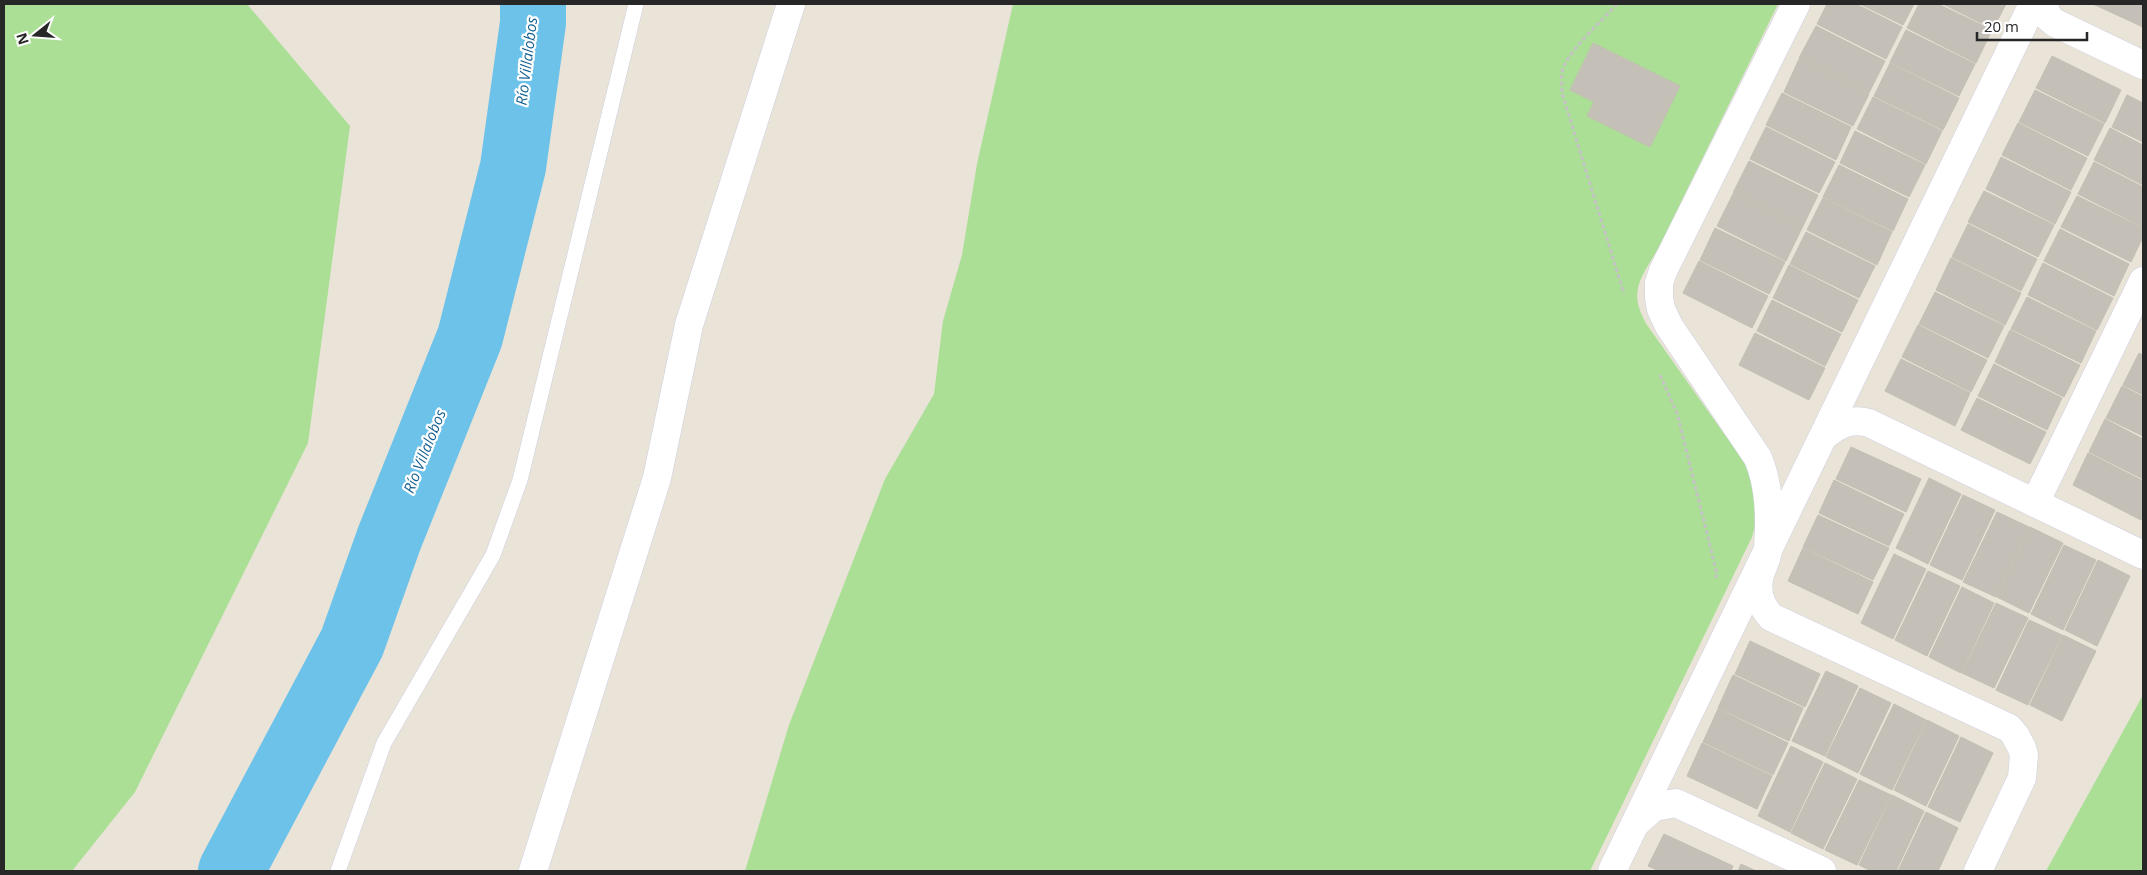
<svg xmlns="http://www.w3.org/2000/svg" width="2147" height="875" font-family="'Open Sans',sans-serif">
	<rect width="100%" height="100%" fill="#e9e3d8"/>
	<g fill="#aadf95">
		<path d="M4,4h243l103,122 -42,317 -173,349 -63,79h-68z"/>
		<path d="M1013,4h765l-119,243c-18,31 -32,44 -12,78l97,137c11,27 17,47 8,75l-162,334h-845l44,-146 96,-246 49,-85 9,-73 19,-66 15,-91z"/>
		<path d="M2143,695v176h-97z"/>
	</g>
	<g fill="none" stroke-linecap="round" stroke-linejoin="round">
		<path stroke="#6dc2ea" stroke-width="66" d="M231,871l121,-228 37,-104 81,-202 43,-170 20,-144v-19"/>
	</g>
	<g fill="#c4c0b8" stroke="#c4bfb2">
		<path d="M1827,4h29l46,23 -16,32 -69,-35z"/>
		<path d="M1860,4h54l-11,21z"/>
		<path d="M1919,4h19l54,26 -16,33 -69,-35z"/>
		<path d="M1943,4h63l-13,25z"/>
		<path d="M2093,4h50v23z"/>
		<path d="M1816,26l69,35 -16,32 -70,-35z"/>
		<path d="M1906,30l69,34 -16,32 -69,-34z"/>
		<path d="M1593,43l87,43 -30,61 -63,-31 7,-14 -24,-12z"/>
		<path d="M2052,56l69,34 -16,33 -69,-35z"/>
		<path d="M1799,59l70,35 -16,32 -69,-34z"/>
		<path d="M1890,63l69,35 -16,32 -69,-34z"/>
		<path d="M2035,90l69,34 -16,32 -69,-34z"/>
		<path d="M1782,93l69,34 -15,33 -70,-35z"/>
		<path d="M2127,95l16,8v39l-31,-15z"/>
		<path d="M1873,97l69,34 -16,33 -69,-35z"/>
		<path d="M2018,123l69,35 -16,32 -69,-35z"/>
		<path d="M1766,127l69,35 -16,31 -69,-34z"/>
		<path d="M2110,128l33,17v40l-49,-25z"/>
		<path d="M1855,131l70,34 -16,32 -69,-34z"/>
		<path d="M2001,157l70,35 -16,32 -69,-35z"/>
		<path d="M1749,161l69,34 -16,33 -69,-35z"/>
		<path d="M2094,162l49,25v40l-65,-33z"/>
		<path d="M1839,165l69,34 -15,32 -70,-34z"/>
		<path d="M1984,191l70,34 -16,32 -70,-35z"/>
		<path d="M1733,194l69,34 -16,33 -69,-35z"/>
		<path d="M2077,196l66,32v9l-12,25 -70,-35z"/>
		<path d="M1823,198l69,34 -15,33 -70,-35z"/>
		<path d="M1968,224l69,35 -16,32 -69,-34z"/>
		<path d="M1715,228l70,34 -16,32 -69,-34z"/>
		<path d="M2060,229l69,35 -15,32 -70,-35z"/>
		<path d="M1806,232l69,34 -16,32 -69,-34z"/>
		<path d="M1951,258l70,35 -16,32 -69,-35z"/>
		<path d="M1699,261l69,35 -16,32 -69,-35z"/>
		<path d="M2043,263l70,35 -16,32 -69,-35z"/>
		<path d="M1789,265l69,35 -16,32 -69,-34z"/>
		<path d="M1935,292l69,34 -16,32 -69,-34z"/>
		<path d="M2027,297l69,34 -15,32 -70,-34z"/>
		<path d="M1772,300l69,34 -16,32 -68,-35z"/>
		<path d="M1918,325l69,35 -16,32 -69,-35z"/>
		<path d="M2010,330l70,35 -16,32 -69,-35z"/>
		<path d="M1755,333l70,35 -16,32 -70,-35z"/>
		<path d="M2139,353l4,2v40l-20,-10z"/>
		<path d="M1901,359l69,34 -15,33 -70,-35z"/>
		<path d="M1994,364l68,34 -15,32 -69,-34z"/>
		<path d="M2122,386l21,11v39l-37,-18z"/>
		<path d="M1977,398l69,34 -16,32 -69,-34z"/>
		<path d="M2105,419l38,20v40l-54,-27z"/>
		<path d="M1851,447l70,32 -15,33 -70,-33z"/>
		<path d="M2088,453l55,28v35l-2,4 -68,-35z"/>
		<path d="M1929,478l32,16 -33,70 -32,-16z"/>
		<path d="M1834,480l70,34 -15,32 -70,-33z"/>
		<path d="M1963,495l32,15 -33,70 -32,-15z"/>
		<path d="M1997,512l32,15 -33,70 -33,-15z"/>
		<path d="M1818,515l71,33 -16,32 -70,-33z"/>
		<path d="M2030,527l33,16 -34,70 -32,-16z"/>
		<path d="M2064,545l32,15 -33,70 -32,-16z"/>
		<path d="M1803,548l70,34 -15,32 -70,-33z"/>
		<path d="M1894,554l32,15 -33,70 -32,-16z"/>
		<path d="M2098,560l32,16 -33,70 -32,-16z"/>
		<path d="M1928,571l32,15 -33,70 -32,-16z"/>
		<path d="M1962,587l32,16 -33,70 -32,-16z"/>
		<path d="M1996,603l32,15 -34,70 -32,-15z"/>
		<path d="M2029,620l33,15 -34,70 -32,-15z"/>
		<path d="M2063,635l33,16 -34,70 -32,-16z"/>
		<path d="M1750,641l70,33 -15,33 -70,-33z"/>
		<path d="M1826,671l32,15 -33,70 -33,-15z"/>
		<path d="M1733,675l70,33 -14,33 -71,-33z"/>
		<path d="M1860,688l31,15 -33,70 -32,-16z"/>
		<path d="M1894,704l32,16 -34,70 -32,-16z"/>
		<path d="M1718,709l70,34 -15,32 -70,-33z"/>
		<path d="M1927,720l32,16 -33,70 -32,-16z"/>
		<path d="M1961,737l32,16 -33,69 -32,-15z"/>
		<path d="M1702,743l70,33 -15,33 -70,-33z"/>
		<path d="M1791,746l32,16 -33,70 -32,-16z"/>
		<path d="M1825,763l32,16 -34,70 -32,-16z"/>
		<path d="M1859,780l32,15 -34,70 -32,-15z"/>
		<path d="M1892,795l32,16 -28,60h-25l-12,-6z"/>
		<path d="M1926,812l32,16 -20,43h-40z"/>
		<path d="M1664,834l69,32 -2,5h-72l-11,-5z"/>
		<path d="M1741,864l15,7h-18z"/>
	</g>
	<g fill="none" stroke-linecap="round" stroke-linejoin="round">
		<defs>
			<path id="service" d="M338,871l46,-128 109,-188 27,-75 116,-476"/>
			<g id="minor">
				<path d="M1796,4l-133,267 -4,12v15l2,11 8,17 89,132c12,29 12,60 10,91 0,8 -4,15 -7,22 -6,17 -2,33 10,46l238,111 6,7 7,13 2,7 -2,23 -44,93"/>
				<path d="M2042,4l7,14 6,5 88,42"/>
				<path d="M1824,436c14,-12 27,-18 45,-13l274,132"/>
				<path d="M2035,503l108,-222"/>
				<path d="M1636,823l18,-16 22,-4 146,68"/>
				<path d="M533,871l124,-393 32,-153 102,-321"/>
				<path d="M1612,871l421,-867"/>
			</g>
		</defs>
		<use href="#service" stroke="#ced0e0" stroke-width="16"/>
		<use href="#minor" stroke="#ced0e0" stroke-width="29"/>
		<g stroke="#c3c3c3" stroke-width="3" stroke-dasharray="4 2.5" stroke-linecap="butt">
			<path d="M1617,4c-15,17 -44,42 -53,62 -4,8 -2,18 -2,27l62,201"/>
			<path d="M1660,375l17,38 40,161 -1,4"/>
		</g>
		<use href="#service" stroke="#fff" stroke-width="15"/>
		<use href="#minor" stroke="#fff" stroke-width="28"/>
	</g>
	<g text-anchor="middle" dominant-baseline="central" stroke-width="4.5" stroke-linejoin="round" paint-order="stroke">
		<g font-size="15" font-style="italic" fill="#115e91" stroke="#fff">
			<text transform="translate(526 61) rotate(-83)">Río Villalobos</text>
			<text transform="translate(424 451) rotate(-68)">Río Villalobos</text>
		</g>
	</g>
	<rect width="2147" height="875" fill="none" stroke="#272727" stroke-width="10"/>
	<g transform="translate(35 35) rotate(253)" stroke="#ffffff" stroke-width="4" paint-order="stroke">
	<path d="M0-4L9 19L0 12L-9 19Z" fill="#272727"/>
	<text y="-8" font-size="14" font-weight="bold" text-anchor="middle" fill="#272727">N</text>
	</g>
	<path d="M1977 32v8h110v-8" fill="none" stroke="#272727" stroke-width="2.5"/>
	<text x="1984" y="32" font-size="15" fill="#272727" stroke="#ffffff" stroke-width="4" paint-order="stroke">20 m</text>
</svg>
